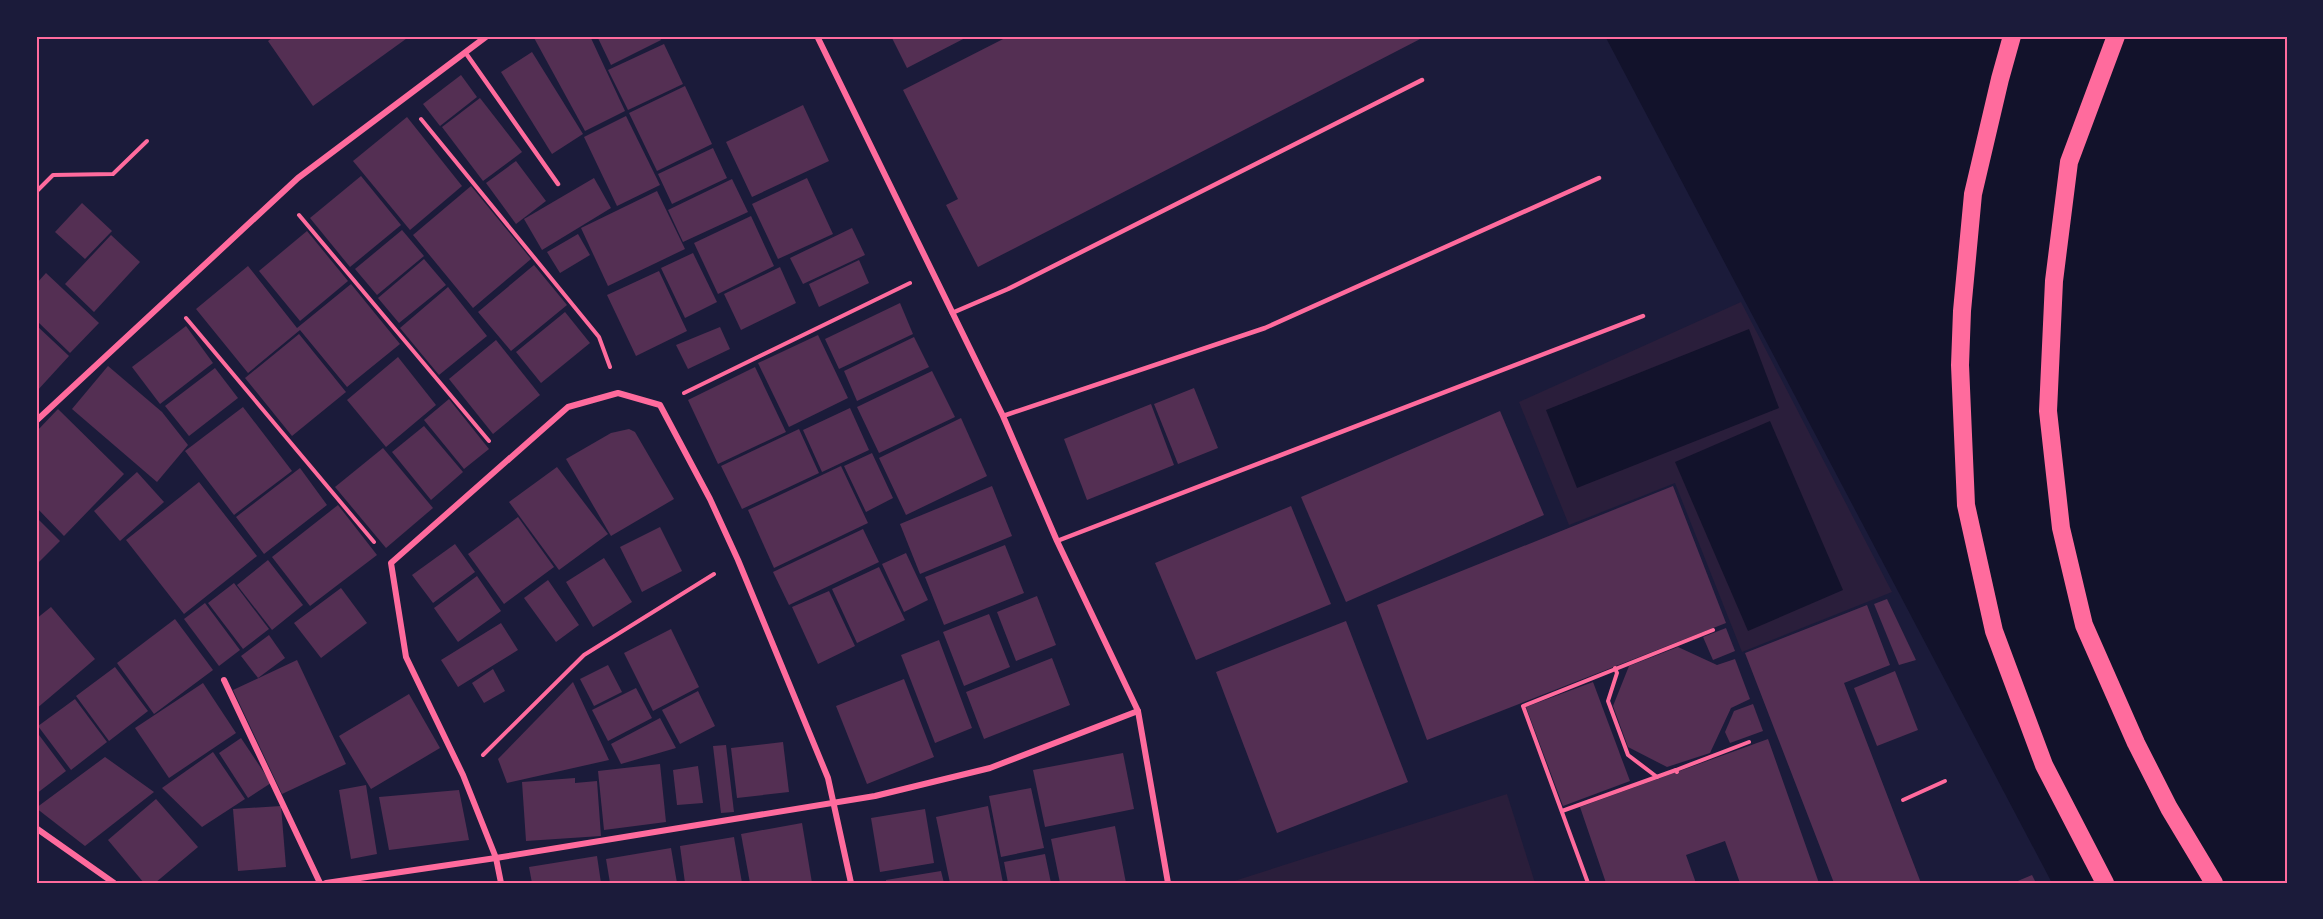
<svg xmlns="http://www.w3.org/2000/svg" width="2323" height="919" font-family="Commissioner,sans-serif">
	<rect width="100%" height="100%" fill="#1b1b3a"/>
	<g fill="#2a1e3b">
		<path d="M1741,302l151,290 -150,60 -67,-169 -106,42 -50,-123z"/>
		<path d="M1507,794l28,89h-307z"/>
	</g>
	<g fill="#12122b">
		<path d="M1605,36h682v847h-235z"/>
		<path d="M1749,329l30,79 -202,80 -31,-78z"/>
		<path d="M1770,421l73,169 -95,41 -73,-169z"/>
	</g>
	<g fill="#542f53">
		<path d="M275,36h135l-97,70 -45,-65z"/>
		<path d="M533,36h57l35,75 -40,20z"/>
		<path d="M597,36h62l2,4 -50,25z"/>
		<path d="M891,36h78l-62,32z"/>
		<path d="M1009,36h417l-448,231 -32,-62 12,-6 -55,-109z"/>
		<path d="M664,44l19,40 -55,26 -20,-40z"/>
		<path d="M532,52l51,82 -31,20 -51,-82z"/>
		<path d="M461,75l16,22 -37,29 -17,-22z"/>
		<path d="M685,86l27,58 -55,27 -28,-58z"/>
		<path d="M480,98l42,54 -39,29 -41,-54z"/>
		<path d="M803,105l26,56 -77,36 -26,-55z"/>
		<path d="M626,116l34,69 -43,21 -33,-69z"/>
		<path d="M407,117l55,69 -52,44 -57,-69z"/>
		<path d="M713,148l14,30 -55,26 -14,-30z"/>
		<path d="M516,161l30,40 -30,23 -30,-41z"/>
		<path d="M361,176l40,49 -51,42 -40,-49z"/>
		<path d="M594,178l17,30 -69,42 -18,-31z"/>
		<path d="M807,178l26,56 -55,25 -26,-55z"/>
		<path d="M732,179l16,33 -65,30 -15,-32z"/>
		<path d="M471,186l60,73 -58,49 -60,-73z"/>
		<path d="M657,191l28,58 -77,37 -27,-58z"/>
		<path d="M82,203l30,28 -27,28 -30,-27z"/>
		<path d="M751,216l23,50 -56,28 -24,-51z"/>
		<path d="M852,228l13,27 -62,29 -13,-26z"/>
		<path d="M402,230l22,26 -47,39 -22,-26z"/>
		<path d="M307,231l41,50 -48,40 -41,-50z"/>
		<path d="M578,234l12,21 -30,18 -13,-21z"/>
		<path d="M111,235l29,27 -46,50 -29,-28z"/>
		<path d="M693,253l24,49 -32,16 -24,-50z"/>
		<path d="M424,259l22,26 -47,38 -21,-25z"/>
		<path d="M859,260l10,23 -50,24 -10,-23z"/>
		<path d="M534,265l33,40 -56,46 -33,-39z"/>
		<path d="M248,266l49,62 54,-44 49,60 -53,43 -47,-57 -52,43 -52,-64z"/>
		<path d="M780,267l16,36 -55,27 -17,-36z"/>
		<path d="M659,271l28,60 -51,25 -29,-61z"/>
		<path d="M46,273l53,50 -29,30 -34,-33v-36z"/>
		<path d="M448,287l39,49 -48,39 -39,-47z"/>
		<path d="M900,303l13,31 -74,35 -14,-30z"/>
		<path d="M565,312l25,31 -49,40 -25,-31z"/>
		<path d="M36,325l33,31 -33,36z"/>
		<path d="M186,326l27,37 -53,41 -28,-37z"/>
		<path d="M720,327l10,22 -42,20 -12,-24z"/>
		<path d="M299,334l47,58 -54,44 -47,-58z"/>
		<path d="M818,335l30,63 -59,29 -31,-64z"/>
		<path d="M914,337l15,30 -72,34 -13,-30z"/>
		<path d="M496,340l44,55 -47,39 -44,-55z"/>
		<path d="M398,357l38,48 -50,42 -39,-47z"/>
		<path d="M108,366l54,46 26,33 -31,37 -85,-73z"/>
		<path d="M755,367l31,65 -68,32 -30,-64z"/>
		<path d="M215,368l23,30 -49,38 -24,-30z"/>
		<path d="M932,371l23,46 -76,36 -22,-46z"/>
		<path d="M1194,388l24,60 -40,16 -24,-60z"/>
		<path d="M449,399l40,50 -25,20 -40,-49z"/>
		<path d="M1151,404l23,61 -87,35 -23,-61z"/>
		<path d="M243,407l49,64 -58,44 -49,-64z"/>
		<path d="M850,408l19,42 -47,22 -19,-42z"/>
		<path d="M58,409l66,65 -60,62 -28,-29v-75z"/>
		<path d="M1500,411l44,104 -198,87 -45,-105z"/>
		<path d="M961,418l26,58 -81,39 -27,-57z"/>
		<path d="M424,426l39,46 -32,28 -39,-48z"/>
		<path d="M629,429l6,3 39,67 -63,37 -45,-77 45,-26z"/>
		<path d="M799,429l20,44 -77,36 -21,-43z"/>
		<path d="M383,448l50,60 -47,40 -51,-61z"/>
		<path d="M872,453l21,45 -27,14 -22,-46z"/>
		<path d="M841,466l27,57 -94,45 -26,-58z"/>
		<path d="M557,467l51,67 -49,36 -50,-68z"/>
		<path d="M300,468l27,37 -63,49 -28,-37z"/>
		<path d="M137,472l27,30 -44,39 -26,-30z"/>
		<path d="M199,482l58,74 -73,58 -58,-74z"/>
		<path d="M992,486l20,50 -92,38 -20,-50z"/>
		<path d="M1673,486l53,137 -299,117 -50,-135z"/>
		<path d="M338,505l39,50 -67,51 -38,-49z"/>
		<path d="M1291,506l40,98 -135,56 -41,-97z"/>
		<path d="M36,517l24,24 -24,24z"/>
		<path d="M518,517l36,50 -50,37 -36,-50z"/>
		<path d="M660,527l22,44 -40,21 -22,-45z"/>
		<path d="M863,529l16,33 -90,43 -16,-33z"/>
		<path d="M455,544l20,28 -42,31 -21,-28z"/>
		<path d="M1005,545l19,48 -80,32 -19,-48z"/>
		<path d="M906,553l22,47 -24,12 -22,-48z"/>
		<path d="M604,558l28,44 -39,25 -27,-45z"/>
		<path d="M268,560l35,45 -31,25 -35,-45z"/>
		<path d="M879,567l26,53 -48,23 -25,-54z"/>
		<path d="M477,576l24,35 -43,31 -24,-34z"/>
		<path d="M548,580l31,45 -23,17 -32,-44z"/>
		<path d="M234,583l35,46 -26,20 -35,-46z"/>
		<path d="M341,588l26,35 -46,35 -27,-35z"/>
		<path d="M829,591l26,55 -37,18 -26,-57z"/>
		<path d="M1037,596l19,49 -40,16 -19,-49z"/>
		<path d="M1887,599l29,61 -17,5 -25,-61z"/>
		<path d="M205,603l35,47 -21,16 -35,-47z"/>
		<path d="M1867,605l23,60 -46,18 77,200h-87l-89,-230z"/>
		<path d="M51,607l44,52 -59,50v-90z"/>
		<path d="M989,614l21,53 -46,19 -21,-54z"/>
		<path d="M175,619l38,51 -59,44 -37,-51z"/>
		<path d="M1346,621l62,161 -131,51 -61,-161z"/>
		<path d="M501,623l17,27 -60,37 -17,-27z"/>
		<path d="M1726,628l9,23 -22,9 -10,-23z"/>
		<path d="M671,629l28,58 -46,24 -29,-58z"/>
		<path d="M269,635l16,23 -27,20 -17,-22z"/>
		<path d="M939,640l33,88 -37,15 -34,-88z"/>
		<path d="M1678,647l39,18 18,-6 15,40 -19,9 -21,45 -43,14 -39,-20 -15,-41 16,-40z"/>
		<path d="M1052,658l18,47 -86,34 -18,-47z"/>
		<path d="M297,660l49,104 -64,30 -49,-104z"/>
		<path d="M608,665l14,27 -28,14 -14,-27z"/>
		<path d="M115,667l33,44 -39,30 -33,-45z"/>
		<path d="M493,669l12,22 -21,12 -12,-20z"/>
		<path d="M1895,671l23,59 -41,16 -23,-58z"/>
		<path d="M904,679l30,78 -67,27 -31,-78z"/>
		<path d="M573,682l36,78 -102,23 -9,-24z"/>
		<path d="M1593,682l37,99 -67,25 -37,-99z"/>
		<path d="M203,683l33,50 -67,45 -34,-50z"/>
		<path d="M636,688l16,30 -44,23 -16,-31z"/>
		<path d="M698,691l17,35 -35,18 -18,-34z"/>
		<path d="M409,694l31,54 -69,41 -32,-53z"/>
		<path d="M75,699l32,43 -36,28 -33,-44z"/>
		<path d="M1753,704l10,27 -33,12 -5,-11 9,-21z"/>
		<path d="M660,718l16,30 -55,16 -10,-20z"/>
		<path d="M36,731l30,40 -30,23z"/>
		<path d="M241,738l30,45 -23,15 -29,-45z"/>
		<path d="M1768,739l51,144h-79l-15,-42 -39,14 10,28h-90l-26,-76z"/>
		<path d="M783,742l6,50 -52,6 -6,-50z"/>
		<path d="M726,745l8,67 -13,1 -8,-67z"/>
		<path d="M213,752l32,47 -43,28 -40,-39z"/>
		<path d="M1123,753l11,56 -89,18 -12,-57z"/>
		<path d="M105,757l49,35 -69,54 -49,-38z"/>
		<path d="M660,764l6,58 -62,8 -6,-59z"/>
		<path d="M698,766l5,37 -26,2 -4,-35z"/>
		<path d="M575,778v5l22,-2 4,55 -75,5 -4,-59z"/>
		<path d="M366,785l11,69 -26,5 -12,-69z"/>
		<path d="M1031,788l13,60 -43,9 -12,-61z"/>
		<path d="M459,790l10,50 -80,10 -10,-53z"/>
		<path d="M156,799l42,48 -43,36h-11l-36,-43z"/>
		<path d="M281,806l5,61 -48,4 -5,-62z"/>
		<path d="M988,806l15,77h-53l-14,-66z"/>
		<path d="M925,809l9,54 -54,9 -9,-54z"/>
		<path d="M802,823l10,60h-62l-9,-49z"/>
		<path d="M1115,826l11,57h-66l-9,-44z"/>
		<path d="M734,837l8,46h-57l-5,-37z"/>
		<path d="M671,848l6,35h-67l-4,-24z"/>
		<path d="M1045,854l6,29h-43l-4,-21z"/>
		<path d="M597,856l4,27h-69l-3,-16z"/>
		<path d="M941,871l3,12h-58v-3z"/>
		<path d="M2032,875l4,8h-23z"/>
	</g>
	<g fill="none" stroke-linecap="round" stroke-linejoin="round">
		<g stroke="#ff6b9d" stroke-width="4">
			<path d="M421,119l178,218 11,30"/>
			<path d="M36,192l17,-17 60,-1 34,-33"/>
			<path d="M299,215l190,226"/>
			<path d="M186,318l188,224"/>
			<path d="M684,393l226,-110"/>
			<path d="M1615,668l2,5 -9,28 20,54 29,22"/>
			<path d="M483,755l101,-100 130,-81"/>
			<path d="M1676,770l73,-28"/>
			<path d="M1903,800l42,-19"/>
			<path d="M1562,811l114,-41 1,2"/>
			<path d="M1588,883l-65,-177 190,-76"/>
		</g>
		<g stroke="#ff6b9d" stroke-width="4.5">
			<path d="M465,52l93,132"/>
			<path d="M952,313l56,-24 414,-209"/>
			<path d="M1003,416l262,-88 334,-150"/>
			<path d="M1057,541l586,-225"/>
		</g>
		<g stroke="#ff6b9d" stroke-width="6">
			<path d="M817,36l186,380 54,125 81,170 30,172"/>
			<path d="M36,421l262,-243 189,-142"/>
			<path d="M224,680l96,203"/>
			<path d="M36,828l78,55"/>
			<path d="M326,883l170,-25 379,-62 115,-28 148,-57"/>
			<path d="M501,883l-5,-25 -33,-83 -57,-118 -15,-94 177,-156 50,-14 42,12 50,94 28,61 90,218 23,105"/>
		</g>
		<g stroke="#ff6b9d" stroke-width="18">
			<path d="M2012,36l-12,43 -27,115 -11,117 -2,54 6,140 28,126 50,134 61,118"/>
			<path d="M2116,36l-47,126 -15,119 -6,130 13,117 23,97 52,118 33,65 45,75"/>
		</g>
	</g>
	<rect width="2323" height="919" fill="none" stroke="#1b1b3a" stroke-width="75"/>
	<rect x="38" y="38" width="2248" height="844" fill="none" stroke="#ff6b9d" stroke-width="2"/>
</svg>
